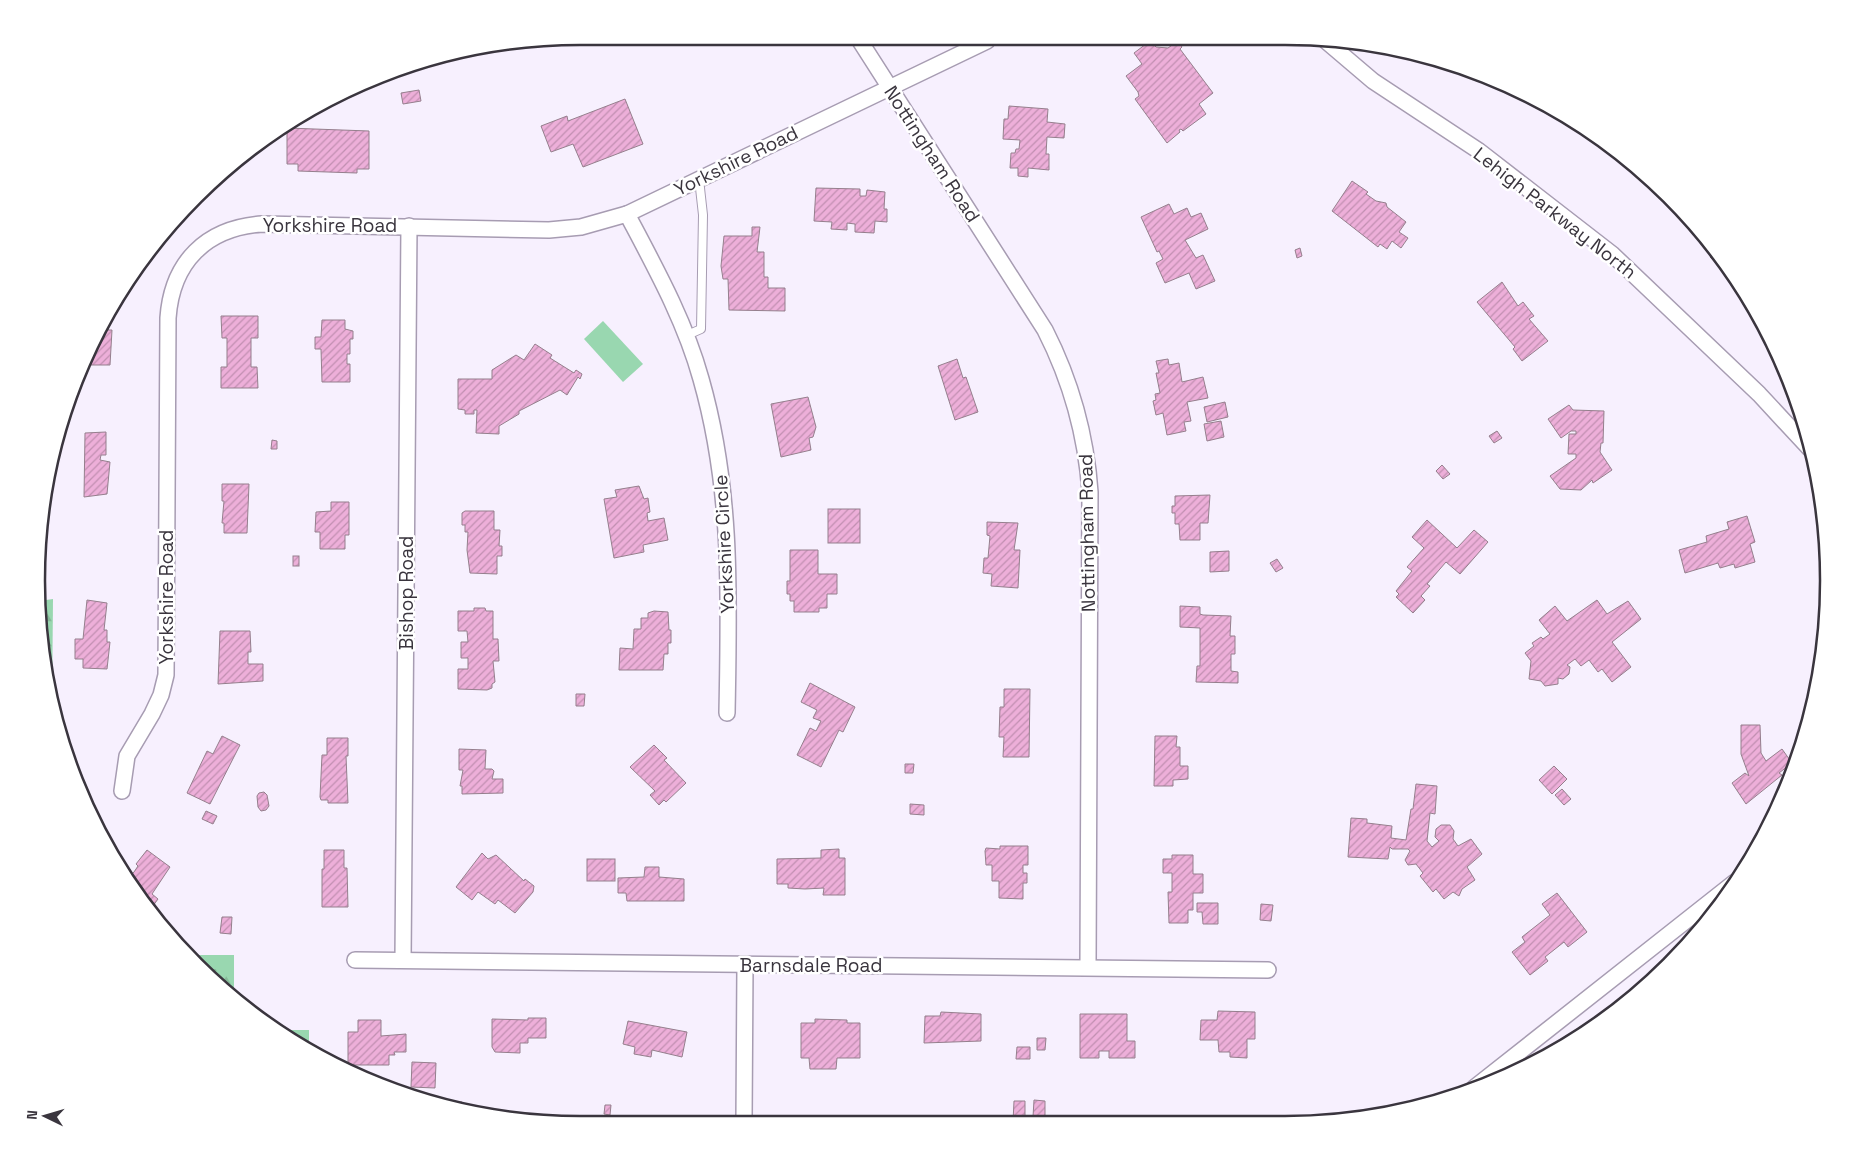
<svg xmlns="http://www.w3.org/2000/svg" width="1865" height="1161" font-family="'Space Grotesk',sans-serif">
	<defs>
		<pattern id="forest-firs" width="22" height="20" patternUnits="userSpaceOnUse" patternTransform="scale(1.25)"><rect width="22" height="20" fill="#99d7b0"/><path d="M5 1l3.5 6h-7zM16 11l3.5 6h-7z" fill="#85b998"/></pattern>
		<pattern id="building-hatch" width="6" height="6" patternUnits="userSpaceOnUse" patternTransform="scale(1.25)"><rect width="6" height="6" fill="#edafd9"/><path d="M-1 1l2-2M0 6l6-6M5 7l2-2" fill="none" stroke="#c18fb1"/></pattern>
	</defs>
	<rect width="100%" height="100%" fill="#f7f0fe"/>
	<g fill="#99d7b0">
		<path d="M509,41h3v6l-32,1z"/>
		<path d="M603,321l40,43 -20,18 -39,-43z"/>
		<path d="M188,955h46v14h-31z"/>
		<path d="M280,1030h29v17z"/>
	</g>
	<g fill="url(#forest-firs)">
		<path d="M53,599l-1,110 -11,-58 -2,-50z"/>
		<path d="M203,969h31v29z"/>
	</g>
	<g fill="url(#building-hatch)" stroke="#957f8d">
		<path d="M1150,41l6,6 12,1 10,-7 4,6 -2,2 33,44 -14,11 7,10 -23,17 -2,-2 -2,1 1,2 -13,11 -32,-44 4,-3 -1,-4 -12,-16 16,-12 -8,-11z"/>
		<path d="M419,90l2,11 -18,3 -2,-11z"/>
		<path d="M625,99l18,45 -60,23 -10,-23 -22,8 -10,-26 26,-10 1,5z"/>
		<path d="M1009,106l39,3 -1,13 18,2 -1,14 -17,-1 -1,17h3v16l-21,-2v9l-10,-1v-8h-8l1,-15h4l1,-4h3l1,-9 -17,-1 1,-20h4z"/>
		<path d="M287,128l82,3v38h-12v4l-59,-2v-7h-11z"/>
		<path d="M1601,140l15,9 13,12 -8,-6 -2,2 -17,-14z"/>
		<path d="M1352,181l16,11 -2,2 10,7 10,2 1,4 19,15 -7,10 9,6 -7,10 -9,-7 -5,8 -7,-5 -2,3 -46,-36z"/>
		<path d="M816,188l44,1v7h6l1,-6 18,2 -1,17h3v13l-12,-1 -1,12 -19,-1v-8l-8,-1v7l-16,-1 1,-7 -18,-1z"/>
		<path d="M1169,204l5,10 13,-6 4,9 10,-4 7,16 -23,11 11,18 7,-3 12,26 -19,8 -7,-16 -24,10 -9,-20 7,-4 -4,-8 -2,1 -16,-35z"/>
		<path d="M752,227h8l-3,25h7v25h4v11h17v23l-56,-1 -1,-31h-5l-2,-13 3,-30h28z"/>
		<path d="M1708,242l19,26 -2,-2 -3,3 -12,-12 3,-3 -8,-8z"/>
		<path d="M1300,248l2,8 -5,2 -2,-8z"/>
		<path d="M1502,282l16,24 5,-4 11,14 -5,3 19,22 -26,20 -9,-12 2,-2 -38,-45z"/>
		<path d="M111,306l-3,24h4l-2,35h-20v-14z"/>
		<path d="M221,316h37v22h-7v29h6l1,21h-37v-21h6v-29h-5z"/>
		<path d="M322,320h23v9l8,2v8h-3v15h-3v10h3v18h-28l-1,-33h-6v-12h6z"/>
		<path d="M535,344l17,11 -2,3 24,15 2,-3 6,4 -2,5 -2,-2 -11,18 -7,-5 -41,21v3l-20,12v8l-23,-1 1,-23h-3v4h-9v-4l-7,-1v-30h34v-9l24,-15 8,5z"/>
		<path d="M957,359l6,19 3,-1 12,35 -23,8 -17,-54z"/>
		<path d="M1168,359l1,6 10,-2 3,19 21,-5 5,21 -21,4 4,19 -7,1 2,9 -19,4 -4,-22 -7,2 -3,-14 3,-1 -1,-6 5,-1 -4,-20h3l-3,-12z"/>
		<path d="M808,397l8,30 -3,10 -4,1 2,12 -30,7 -10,-53z"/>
		<path d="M1225,402l3,15 -21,5 -3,-15z"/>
		<path d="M1569,405l4,5 31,1 -1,32h-2l-1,9 12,18 -19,13 -1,-3 -11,10 -21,-1 -10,-13 26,-18v-4h-8l1,-20h7v-3h-5l-10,7 -13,-19z"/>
		<path d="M1221,421l3,16 -17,4 -3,-17z"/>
		<path d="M1497,431l5,7 -8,5 -5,-7z"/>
		<path d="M106,432v23h-5l-1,5 10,2 -3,32 -23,3 1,-64z"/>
		<path d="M272,440l5,1v8h-6z"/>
		<path d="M1442,465l8,9 -7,5 -7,-8z"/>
		<path d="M222,484h27l-2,49h-23v-10h-2l2,-22h-2z"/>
		<path d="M639,486l5,13 4,-1 2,14 -3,1 1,8 16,-3 4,22 -25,5 1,7 -30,6 -10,-59 13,-2 -2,-7z"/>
		<path d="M1210,495l-2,28h-8v17h-20l-1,-16h-4v-11h-3v-7h3v-10z"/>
		<path d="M331,502h18v33h-4v14h-25v-17h-5l1,-20 15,-1z"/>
		<rect x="828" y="509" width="32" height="34"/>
		<path d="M465,511h29v19h6l-1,16h3v10h-5v18l-27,-1 -3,-23 1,-18h-3v-7h-3v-12z"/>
		<path d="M1747,516l8,26 -5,2 5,18 -20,6 -1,-4 -14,4 -2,-5 -33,10 -6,-23 28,-8 -1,-6 23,-7 -2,-7z"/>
		<path d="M1427,520l30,28 17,-18 14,12 -28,32 -14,-12 -19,22 3,2 -9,10 4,4 -12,13 -17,-16 3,-3 -3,-3 16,-20 -5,-4 17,-19 -12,-11z"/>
		<path d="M987,522l31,1 -4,27h6l-2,38 -27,-2 1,-12 -9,-1 1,-15h4l2,-22 -3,-1z"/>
		<path d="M790,550h28v24h19v20h-10v14h-8v4h-25v-11h-4v-7h-3v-13h3z"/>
		<path d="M1229,551v20l-19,1v-20z"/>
		<rect x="293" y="556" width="6" height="10"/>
		<path d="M1277,559l6,9 -7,4 -6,-9z"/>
		<path d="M87,600l20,3 -3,27h3v12h3l-3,27 -24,-1v-9h-8v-20h8z"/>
		<path d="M1597,600l10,14 21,-13 13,18 -29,23 19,25 -19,15 -10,-13 -4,3 -9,-12 -8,6 -6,-7 -8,6 3,2 -1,7 -6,5 -5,-1v6l-13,2 -4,-5 -12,-2 2,-18 -6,-8 9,-7 -2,-3 9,-6 2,2 7,-5 -11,-14 16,-14 12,15z"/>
		<path d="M1180,606l20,1v7l3,1 28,1 -1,20h5v18h-4v17l7,1v11l-42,-1 1,-16h3v-38l-20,-1z"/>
		<path d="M474,608h11l1,3h7v28h5l1,22h-6l2,21 -3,2v4l-5,2 -29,-1v-20h10v-11h-7v-16h7l-1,-11h-9v-20h16z"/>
		<path d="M654,611l14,1 1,18h2v13h-3v11h-4l-1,16h-44l1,-22 13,1 1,-20h7v-11h7v-5z"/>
		<path d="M220,631h30l1,21h-3v12h15v17l-45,3z"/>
		<path d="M810,683l45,24 -12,25 -4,-2 -18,37 -24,-12 13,-27 6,3 5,-10 -8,-3 4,-8 -16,-8z"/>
		<path d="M1004,689h26l-1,68h-26l1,-20h-5l1,-30h4z"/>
		<path d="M576,694h9l-1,12h-8z"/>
		<path d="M1741,725h19l1,28 5,8 16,-12 10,14 -13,10 3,2 -36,29 -14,-21 13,-10 4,3 -8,-22z"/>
		<path d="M222,736l18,9 -30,59 -23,-11 20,-42 6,3z"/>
		<path d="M1155,736h22l-1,11h4v19h8v13l-15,1v6h-19z"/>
		<path d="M327,738h21v18h-2l2,47h-20v-3h-7l-1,-3 2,-42h5z"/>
		<path d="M654,745l13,13 -3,2 22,23 -20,19 -2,-2 -5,5 -9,-10 5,-4 -25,-24z"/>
		<path d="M459,749l27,1 -1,19h7l2,2 -2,8h11v14l-41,1v-8h-2l3,-16h-4z"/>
		<path d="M905,764h9l-1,9h-8z"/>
		<path d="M1554,766l13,13 -15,15 -13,-14z"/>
		<path d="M1416,784l21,2 -2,28 -5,-1 -3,28 5,6 7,-6 -4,-4 1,-8 5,-4h9l4,6 -1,8 5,7 13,-7 11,15 -15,13 8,13 -13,9 -3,7 -6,-4 -9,7 -8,-10 -3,3 -13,-16 3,-3 -7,-9 -8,1 -3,-5 5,-9 -2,-2h-16l-2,-2 -2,12 -40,-2 3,-39 16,1v4l25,3 -1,12 15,2 5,-31h2z"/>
		<path d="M1562,789l9,10 -7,6 -9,-10z"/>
		<path d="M264,792l3,3 2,11 -3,4 -5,1 -3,-4 -1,-11 2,-3z"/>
		<path d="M910,804l14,1v10l-14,-1z"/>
		<path d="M206,811l11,5 -4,8 -11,-5z"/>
		<path d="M1000,846h28v19h-5v8h4v10h-4v16l-24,-1v-17h-7v-16h-6l-1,-14 1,-3 14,1z"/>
		<path d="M839,849v9h6v37h-22l1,-7 -19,1 -17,-1v-4h-11v-25l44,-1v-8z"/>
		<path d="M147,850l23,17 -18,27 6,5 -8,11 -25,-32 4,-5 3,1 2,-2 4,-6 -2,-2z"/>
		<path d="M324,850h20v18h3l1,39h-26v-38h2z"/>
		<path d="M482,853l6,6 8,-4 28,26 1,-2 9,7 -1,6 -18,21 -17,-13 -3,4 -17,-12 -6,8 -16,-13z"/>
		<path d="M1172,855h21v19h10v19h-10v17h-5v13h-19l-1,-31h4v-19h-9v-14h9z"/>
		<rect x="587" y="859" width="28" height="22"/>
		<path d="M645,867h14v10l25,2v22h-57l-1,-8h-8v-15l26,-1z"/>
		<path d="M1557,893l30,39 -19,15 -4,-5 -19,15 3,4 -18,14 -18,-23 13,-10 -3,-5 28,-22 -8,-11z"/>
		<path d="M1197,903h21v21h-15l-1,-12h-5z"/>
		<path d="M1261,904l12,1 -2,16 -11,-1z"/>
		<path d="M222,917h10l-1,17 -11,-1z"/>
		<path d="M1218,1011l37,1v27h-8v19l-17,-1v-5h-11l-1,-12h-18l1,-20h16z"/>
		<path d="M941,1012l40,2v27l-57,2 1,-27h15z"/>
		<path d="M1080,1014h47v27h8v17h-26v-7h-10v7h-19z"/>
		<path d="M528,1018h18v20h-18v5h-8v10l-25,-1 -3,-5v-28l36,1z"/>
		<path d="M815,1019l32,1v3h13v35h-23l-1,11h-26l-1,-11h-8v-35h14z"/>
		<path d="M358,1020h23v16l25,-2v18h-12l1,3h-6v10h-41v-33h10z"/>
		<path d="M628,1021l59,11 -5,25 -30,-7 -1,7 -17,-3 1,-7 -12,-3z"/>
		<path d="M1037,1038h9l-1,12h-8z"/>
		<path d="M1017,1047h13v12h-14z"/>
		<path d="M412,1062l24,1 -1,25 -24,-1z"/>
		<path d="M1034,1100l11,1v16h-12z"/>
		<path d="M1014,1101h11v21h-12z"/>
		<path d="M453,1102h9v5l-9,-2z"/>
		<path d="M605,1105h6l-1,10 -6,-1z"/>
	</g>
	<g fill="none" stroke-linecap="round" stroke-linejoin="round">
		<defs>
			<path id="service" d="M685,336l16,-7 2,-114 -4,-36"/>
			<g id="minor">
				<path d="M860,41l185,289c27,53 41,104 45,162l-2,474"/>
				<path d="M1326,41l47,40 106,70 133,103 147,140 51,55"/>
				<path d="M627,214c28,53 58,107 74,165 32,112 28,220 26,334"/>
				<path d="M122,791l5,-35 25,-42 9,-19 5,-20 2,-357c4,-56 38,-90 94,-94l287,6 32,-3 46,-13 360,-173"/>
				<path d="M355,960l913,10"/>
				<path d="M403,960l6,-734"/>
				<path d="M1474,1088l261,-206"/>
				<path d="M744,1121l1,-156"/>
			</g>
		</defs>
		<use href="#service" stroke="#a79cb2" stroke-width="10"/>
		<use href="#minor" stroke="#a79cb2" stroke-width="18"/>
		<use href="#service" stroke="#fff" stroke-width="8"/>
		<use href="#minor" stroke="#fff" stroke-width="15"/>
	</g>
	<g text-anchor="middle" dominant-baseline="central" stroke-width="5" stroke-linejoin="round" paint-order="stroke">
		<g font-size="19" fill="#3a353e" stroke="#fff">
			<text transform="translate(932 154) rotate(57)">Nottingham Road</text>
			<text transform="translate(736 161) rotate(-26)">Yorkshire Road</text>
			<text transform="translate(1555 213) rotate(38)">Lehigh Parkway North</text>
			<text x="330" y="225">Yorkshire Road</text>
			<text transform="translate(1087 533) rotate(-91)">Nottingham Road</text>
			<text transform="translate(724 544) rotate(-93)">Yorkshire Circle</text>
			<text transform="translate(406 593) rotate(-90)">Bishop Road</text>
			<text transform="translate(166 597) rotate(-90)">Yorkshire Road</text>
			<text x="811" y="965">Barnsdale Road</text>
		</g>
	</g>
	<path d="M0 0H1865V1161H0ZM580 45H1285A535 535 0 0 1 1820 580V581A535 535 0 0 1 1285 1116H580A535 535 0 0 1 45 581V580A535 535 0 0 1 580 45Z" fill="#fff" fill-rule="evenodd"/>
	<path fill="none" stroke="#3a353e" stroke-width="2.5" d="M580 45H1285A535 535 0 0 1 1820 580V581A535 535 0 0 1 1285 1116H580A535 535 0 0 1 45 581V580A535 535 0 0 1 580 45Z"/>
	<g transform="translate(45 1116) rotate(275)" stroke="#ffffff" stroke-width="4" paint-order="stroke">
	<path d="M0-4L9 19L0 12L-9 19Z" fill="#3a353e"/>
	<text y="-8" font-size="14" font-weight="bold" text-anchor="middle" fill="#3a353e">N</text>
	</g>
</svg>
